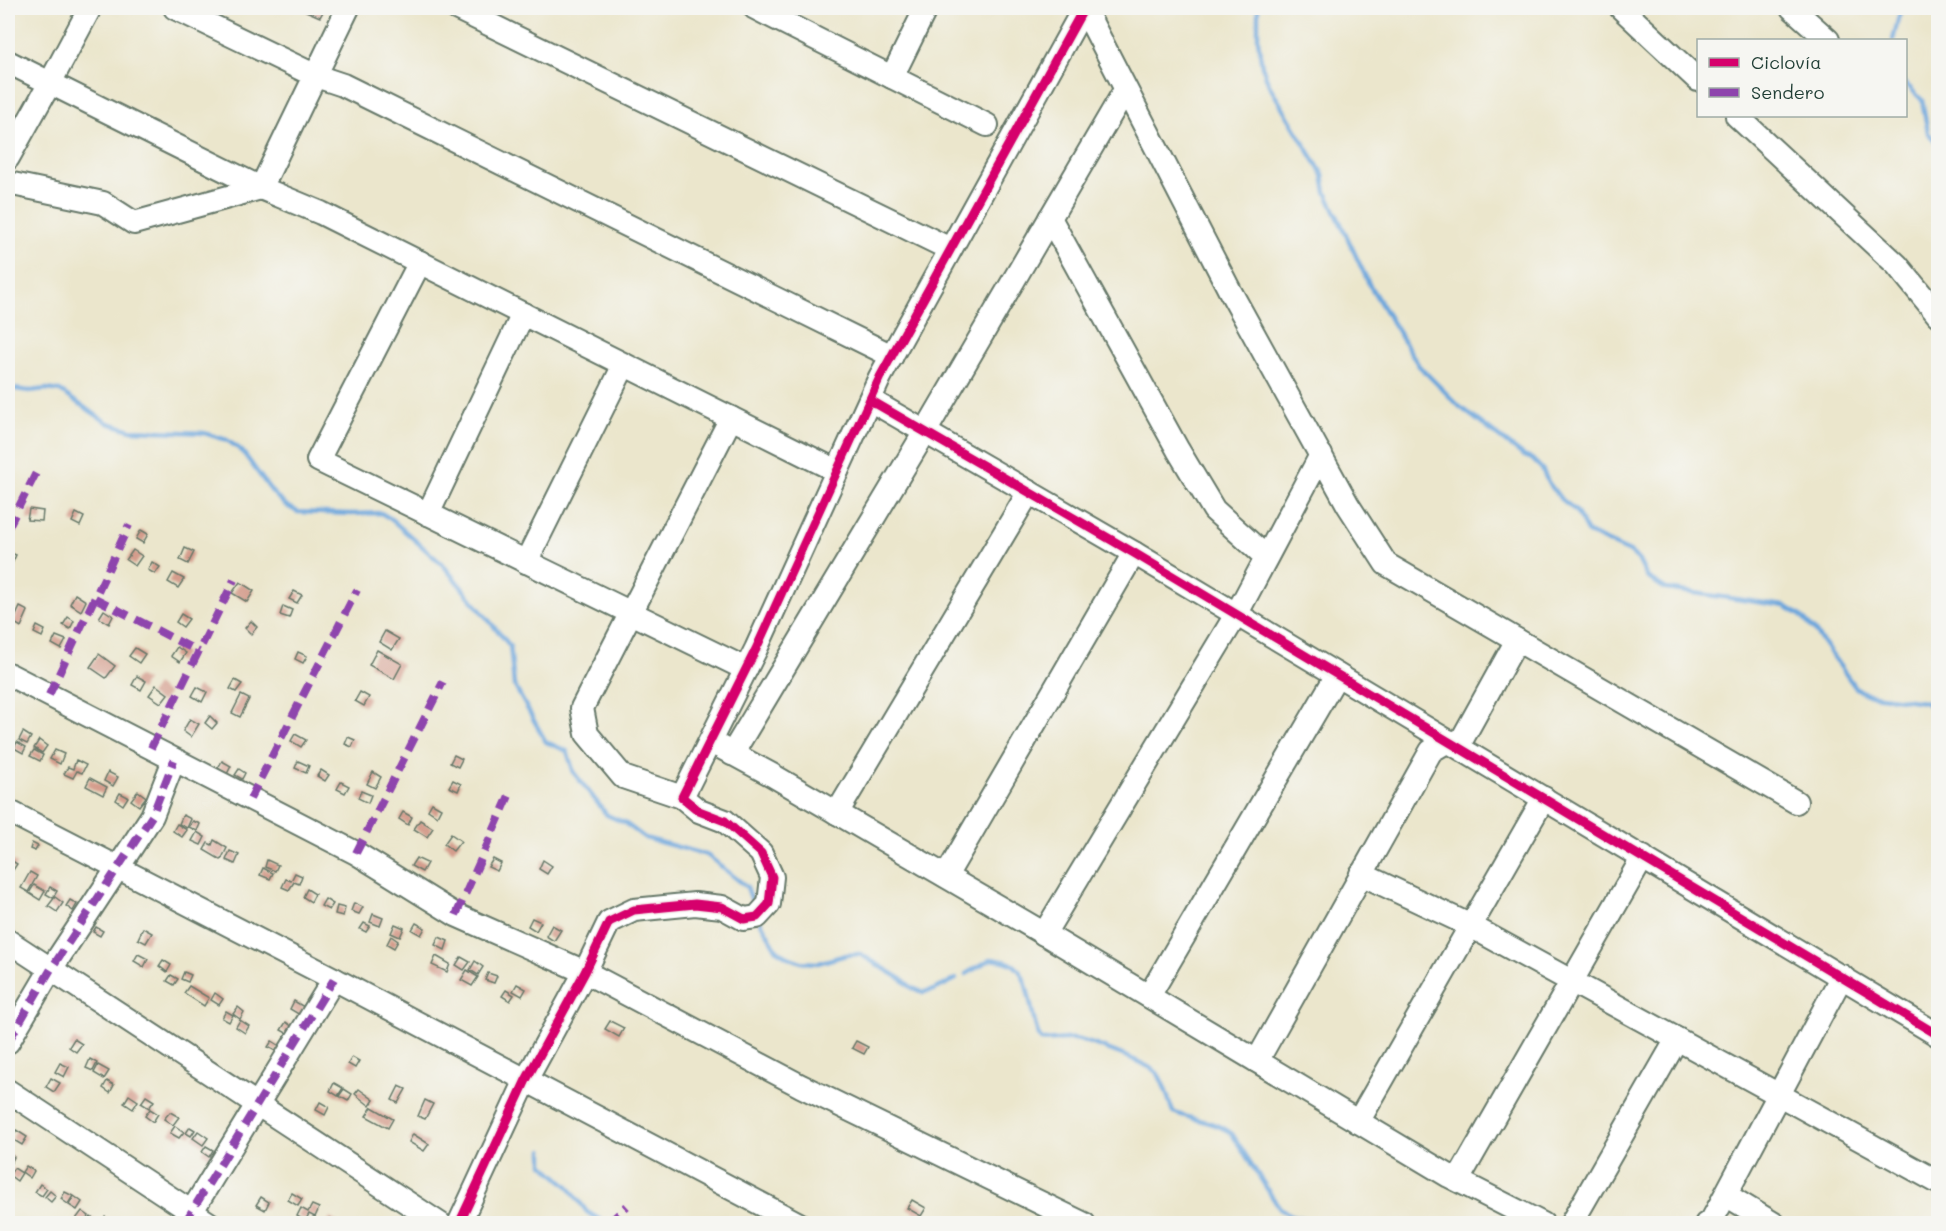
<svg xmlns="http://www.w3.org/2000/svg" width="1946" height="1231" font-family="Mali,sans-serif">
	<rect width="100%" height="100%" fill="#f6f6f2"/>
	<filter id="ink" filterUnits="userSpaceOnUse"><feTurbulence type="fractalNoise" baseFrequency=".0167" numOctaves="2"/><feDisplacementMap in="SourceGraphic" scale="12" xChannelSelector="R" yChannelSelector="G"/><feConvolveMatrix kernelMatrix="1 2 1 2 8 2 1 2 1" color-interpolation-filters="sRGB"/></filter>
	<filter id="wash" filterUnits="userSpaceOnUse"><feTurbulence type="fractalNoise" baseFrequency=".008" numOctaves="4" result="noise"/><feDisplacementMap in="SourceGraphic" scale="24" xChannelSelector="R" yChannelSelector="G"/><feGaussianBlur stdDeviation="1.35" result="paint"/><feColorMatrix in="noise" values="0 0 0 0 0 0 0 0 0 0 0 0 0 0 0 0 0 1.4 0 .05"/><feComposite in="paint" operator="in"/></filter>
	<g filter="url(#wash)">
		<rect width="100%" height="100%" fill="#ebe6cc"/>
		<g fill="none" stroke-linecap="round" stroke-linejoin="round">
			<g stroke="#6ca6dc" stroke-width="4.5">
				<path d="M1258,8v32l4,26 7,19 54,90 3,17 44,94 49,80 41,41 64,49 8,3 10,10 6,13 12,16 16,13 12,22 42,19 8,7 9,18 19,12 119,17 15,9 14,15 41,57 11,7 58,8 14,11"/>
				<path d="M1893,40l8,-32"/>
				<path d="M1906,84l16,16 6,33 10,11"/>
				<path d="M8,388l21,3 18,-2 13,2 48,32 23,7 73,3 23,7 15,11 30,41 13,13 13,7 53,2 30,-1 10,6 52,46 67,81 4,39 32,57 21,9 7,22 33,42 18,8 20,15 62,17 40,32 8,23"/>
				<path d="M760,921l17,29 11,7 13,5 17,1 28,-8 14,-1 43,26 9,8 11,4 11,-2 22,-11"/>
				<path d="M966,974l25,-15c6,1 13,1 19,4 22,9 19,57 31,77 12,2 22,-2 33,-1 14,2 74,24 83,34 8,10 11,27 16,39 19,8 43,9 59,22l48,75 13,7 35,8"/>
				<path d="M543,1150v14l25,22 19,26 20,12"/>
			</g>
		</g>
		<g id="blocks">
			<g fill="#d49c8c">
				<path d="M307,8h18l-5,9 -14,-6z"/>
				<path d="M29,509l14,2 -1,10 -15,-1z"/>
				<path d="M76,513l8,4 -4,9 -8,-4z"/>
				<path d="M141,530l7,4 -5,9 -7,-4z"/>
				<path d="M185,548l9,4 -6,12 -8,-4z"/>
				<path d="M133,550l9,6 -7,10 -9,-6z"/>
				<path d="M8,552l8,3 -4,9 -4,-2z"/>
				<path d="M152,562l8,5 -5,7 -7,-4z"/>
				<path d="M173,573l11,6 -6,9 -10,-6z"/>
				<path d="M240,582l14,9 -7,11 -15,-9z"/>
				<path d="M294,591l8,4 -5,8 -8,-4z"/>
				<path d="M75,594l11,7 -5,10 -11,-7z"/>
				<path d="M283,606l9,4 -3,8 -9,-3z"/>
				<path d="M20,607l8,4 -7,16 -8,-5z"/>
				<path d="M104,610l9,6 -4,8 -10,-6z"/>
				<path d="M181,614l8,5 -6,8 -7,-5z"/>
				<path d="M68,617l6,4 -4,8 -7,-4z"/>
				<path d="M251,621l6,6 -6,7 -6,-6z"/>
				<path d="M37,626l8,4 -3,7 -8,-4z"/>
				<path d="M385,631l14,8 -7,11 -13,-8z"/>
				<path d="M56,636l10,4 -5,9 -9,-5z"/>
				<path d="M177,647l9,6 -6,9 -9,-6z"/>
				<path d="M135,648l10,6 -6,9 -10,-7z"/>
				<path d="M377,650l25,14 -8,15 -25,-14z"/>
				<path d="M298,652l9,4 -4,7 -8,-4z"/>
				<path d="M99,654l16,12 -9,12 -16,-11z"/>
				<path d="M137,676l9,5 -5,9 -9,-5z"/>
				<path d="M235,680l7,4 -6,8 -6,-3z"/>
				<path d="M156,685l12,9 -7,9 -12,-8z"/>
				<path d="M197,687l10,5 -5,10 -10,-6z"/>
				<path d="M360,692l9,5 -5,9 -9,-5z"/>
				<path d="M241,695l8,4 -9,18 -8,-4z"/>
				<path d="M210,716l7,7 -5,6 -7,-6z"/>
				<path d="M190,719l9,5 -8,13 -8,-6z"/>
				<path d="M23,732l8,5 -4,7 -8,-4z"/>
				<path d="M295,734l11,6 -5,7 -10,-6z"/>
				<path d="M348,737l7,3 -3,7 -7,-3z"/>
				<path d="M39,740l8,6 -5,7 -8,-5z"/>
				<path d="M17,742l9,5 -3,6 -9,-5z"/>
				<path d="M34,750l9,5 -3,6 -10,-5z"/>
				<path d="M55,750l9,4 -4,10 -10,-5z"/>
				<path d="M454,755l8,4 -4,8 -8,-4z"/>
				<path d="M76,760l10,5 -4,8 -5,-2 -4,7 -9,-4 4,-7 5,2z"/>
				<path d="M222,761l9,5 -4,8 -9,-6z"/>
				<path d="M298,761l11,5 -3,7 -11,-5z"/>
				<path d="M239,769l6,4 -3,6 -7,-4z"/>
				<path d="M321,770l8,5 -4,6 -8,-5z"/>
				<path d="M108,772l10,5 -5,9 -9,-5z"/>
				<path d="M373,772l8,5 -6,11 -8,-4z"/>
				<path d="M90,778l17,9 -4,8 -17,-9z"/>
				<path d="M453,780l8,4 -3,7 -9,-4z"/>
				<path d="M341,782l8,4 -4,7 -8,-4z"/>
				<path d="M138,791l8,6 -7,9 -8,-6z"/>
				<path d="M361,791l10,4 -3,8 -10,-5z"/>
				<path d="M120,793l8,4 -5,8 -7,-5z"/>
				<path d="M432,803l9,5 -4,8 -9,-6z"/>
				<path d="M403,812l9,5 -4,8 -9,-6z"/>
				<path d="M183,815l8,4 -4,9 -8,-4z"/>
				<path d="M420,820l13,8 -6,9 -13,-8z"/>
				<path d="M193,821l7,3 -3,7 -8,-4z"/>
				<path d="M177,824l10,6 -5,7 -9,-6z"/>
				<path d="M197,832l8,5 -4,8 -9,-4z"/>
				<path d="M451,834l10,7 -8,10 -9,-7z"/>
				<path d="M214,840l13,8 -6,12 -17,-10 4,-7 4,2z"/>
				<path d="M32,843l6,3 -3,5 -5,-2z"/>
				<path d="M230,851l9,4 -4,9 -9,-4z"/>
				<path d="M416,858l11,5 -5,9 -11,-6z"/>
				<path d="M9,859l8,5 -4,6 -5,-3z"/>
				<path d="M493,859l8,4 -4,8 -9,-4z"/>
				<path d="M267,860l11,5 -3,6 -10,-4z"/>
				<path d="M543,860l9,6 -5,8 -8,-5z"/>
				<path d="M263,868l10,5 -3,6 -10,-4z"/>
				<path d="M30,872l7,4 -9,16 -7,-4z"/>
				<path d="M295,873l7,3 -3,8 -5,-2 -5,8 -7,-3 4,-8 5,2z"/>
				<path d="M34,885l11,6 -5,9 -11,-7z"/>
				<path d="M50,887l7,4 -4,7 -7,-4z"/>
				<path d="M307,889l8,5 -4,8 -8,-5z"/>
				<path d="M55,897l8,6 -6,9 -9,-6z"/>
				<path d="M325,899l8,5 -4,6 -8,-4z"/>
				<path d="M70,900l7,4 -4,7 -7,-5z"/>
				<path d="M354,903l9,4 -4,7 -8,-3z"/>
				<path d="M337,906l8,2 -2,8 -8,-2z"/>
				<path d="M373,914l10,4 -3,8 -10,-4z"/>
				<path d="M532,918l9,4 -5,9 -8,-5z"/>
				<path d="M364,923l6,3 -4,6 -6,-3z"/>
				<path d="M416,923l9,5 -4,7 -9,-5z"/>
				<path d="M395,924l9,4 -4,9 -9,-4z"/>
				<path d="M552,925l9,5 -7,11 -8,-5z"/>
				<path d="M96,927l7,4 -3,5 -7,-4z"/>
				<path d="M143,928l9,5 -6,10 -8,-4z"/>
				<path d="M391,936l7,5 -4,7 -7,-4z"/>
				<path d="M439,937l9,4 -3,9 -10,-5z"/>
				<path d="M138,954l10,5 -4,8 -10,-6z"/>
				<path d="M436,956l14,8 -3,8 -15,-7z"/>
				<path d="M461,957l9,5 -6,8 -8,-5z"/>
				<path d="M163,960l8,5 -4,7 -8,-6z"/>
				<path d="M475,961l8,6 -5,8 -8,-5z"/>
				<path d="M467,970l11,7 -6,9 -11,-6z"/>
				<path d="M184,972l7,3 -3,7 -7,-3z"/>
				<path d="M488,973l9,3 -3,7 -9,-3z"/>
				<path d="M171,975l7,4 -4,6 -7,-4z"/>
				<path d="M517,984l9,5 -4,7 -9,-5z"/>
				<path d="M189,986l20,12 -5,8 -20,-13z"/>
				<path d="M506,990l8,5 -4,6 -8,-5z"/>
				<path d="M215,993l8,6 -4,6 -8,-5z"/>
				<path d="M294,1001l10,6 -4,8 -10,-6z"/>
				<path d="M238,1007l6,5 -4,7 -7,-5z"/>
				<path d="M226,1011l7,4 -4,7 -7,-4z"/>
				<path d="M240,1020l9,6 -4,7 -9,-6z"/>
				<path d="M610,1021l14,7 -5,9 -14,-8z"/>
				<path d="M286,1022l8,6 -4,7 -9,-5z"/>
				<path d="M74,1039l8,5 -6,8 -7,-5z"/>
				<path d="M272,1041l8,5 -3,6 -9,-5z"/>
				<path d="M856,1041l12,6 -4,7 -12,-6z"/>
				<path d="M352,1057l7,4 -4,7 -7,-4z"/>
				<path d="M90,1059l7,4 -4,8 -7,-3z"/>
				<path d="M60,1063l9,4 -5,10 -9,-5z"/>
				<path d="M98,1065l11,6 -5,8 -10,-6z"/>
				<path d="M51,1078l9,5 -6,9 -8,-5z"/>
				<path d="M107,1081l7,4 -4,8 -7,-5z"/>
				<path d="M334,1083l9,5 -5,8 -8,-5z"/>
				<path d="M399,1086l7,3 -8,14 -6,-3z"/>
				<path d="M344,1089l8,5 -4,7 -9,-5z"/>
				<path d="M359,1089l15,11 -4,6 -15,-12z"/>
				<path d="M129,1095l9,6 -5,8 -9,-6z"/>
				<path d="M146,1096l8,5 -5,7 -8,-5z"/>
				<path d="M425,1100l8,4 -8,15 -7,-3z"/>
				<path d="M320,1102l9,5 -4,8 -9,-5z"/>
				<path d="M372,1107l21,12 -5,9 -22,-12z"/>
				<path d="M150,1109l8,5 -5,8 -8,-6z"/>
				<path d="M170,1112l9,5 -6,8 -9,-6z"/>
				<path d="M175,1126l9,6 -5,6 -9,-5z"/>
				<path d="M190,1127l5,3 -4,6 -5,-3z"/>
				<path d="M16,1130l11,7 -5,8 -10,-6z"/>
				<path d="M198,1131l10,7 -5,7 -10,-7z"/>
				<path d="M413,1134l16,10 -5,7 -15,-9z"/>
				<path d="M206,1146l7,4 -4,7 -7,-5z"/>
				<path d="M8,1153l6,4 -4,8 -2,-1z"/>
				<path d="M26,1166l8,5 -4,7 -8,-6z"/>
				<path d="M14,1168l8,5 -5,8 -8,-6z"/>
				<path d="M40,1184l7,5 -5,7 -7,-4z"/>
				<path d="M50,1191l6,5 -5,6 -6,-5z"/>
				<path d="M65,1192l8,4 -5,8 -7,-5z"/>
				<path d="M292,1193l10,6 -4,7 -10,-6z"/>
				<path d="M74,1196l8,6 -5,8 -8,-5z"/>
				<path d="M261,1197l8,5 -4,8 -9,-5z"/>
				<path d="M912,1200l14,8 -5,8 -14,-8z"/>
				<path d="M312,1205l7,3 -4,9 -6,-3 -4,7 -8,-5 4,-8 7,4z"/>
				<path d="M82,1211l7,5 -5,8 -8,-5z"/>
				<path d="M91,1217l9,7h-14z"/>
				<path d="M105,1217l8,5 -1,2h-11z"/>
				<path d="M330,1218l7,4 -1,2h-9z"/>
			</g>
		</g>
	</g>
	<g filter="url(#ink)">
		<use href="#blocks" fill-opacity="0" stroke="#667869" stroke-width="1.5"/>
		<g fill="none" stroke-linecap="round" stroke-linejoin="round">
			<defs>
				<g id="minor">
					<path d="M175,8l141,68 27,9 549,271"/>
					<path d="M456,8l494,241"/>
					<path d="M755,8l232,117"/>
					<path d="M1084,8l146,283 118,214 38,59 410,238"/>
					<path d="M1621,8l77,72"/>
					<path d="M1792,8l36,32"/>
					<path d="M8,62l253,126 60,25 516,258"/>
					<path d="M892,77l34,-69"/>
					<path d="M1737,116l160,149 41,50"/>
					<path d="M8,158l42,-75 40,-75"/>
					<path d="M8,183l95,20 31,20 127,-35 87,-180"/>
					<path d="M1050,218l128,232 36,60 52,47"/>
					<path d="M420,262l-102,198 428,209"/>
					<path d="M870,400l264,153 804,482"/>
					<path d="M428,514l95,-200"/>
					<path d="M526,562l98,-197"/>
					<path d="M8,674l348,179 100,62 129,57 216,114 283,138"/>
					<path d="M711,742l61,33 266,155 411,246 94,48"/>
					<path d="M732,754l193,-322 200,-342"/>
					<path d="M682,797l-59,-20 -36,-43 -5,-26 149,-290"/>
					<path d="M8,811l326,168 465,245"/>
					<path d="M837,813l192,-321"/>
					<path d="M1361,874l106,50 471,258"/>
					<path d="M946,876l188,-323"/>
					<path d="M1044,934l192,-319 85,-160"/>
					<path d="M8,941l432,283"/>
					<path d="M1149,996l188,-321"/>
					<path d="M8,1042l43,-73 101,-153 22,-56"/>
					<path d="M1257,1061l174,-310 17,-10 12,2 57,-103"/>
					<path d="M8,1091l202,133"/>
					<path d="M1358,1122l186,-324"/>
					<path d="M1458,1180l185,-323"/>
					<path d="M1726,1195l48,29"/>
					<path d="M184,1224l150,-245"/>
					<path d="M459,1224l67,-144 59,-108 24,-50 25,-12 61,-6 27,3 22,12 13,-2 12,-13 3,-27 -11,-24 -36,-32 -26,-10 -17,-14 74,-148 124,-272 204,-369"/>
					<path d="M1571,1224l106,-185"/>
					<path d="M1706,1224l5,-2 131,-246"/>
				</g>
			</defs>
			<use href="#minor" stroke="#667869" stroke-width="26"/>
			<use href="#minor" stroke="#fff" stroke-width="22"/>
			<g stroke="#8e44ad" stroke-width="8" stroke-dasharray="15 8" stroke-linecap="butt">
				<path d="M8,528l29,-57"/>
				<path d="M95,598l104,54"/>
				<path d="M49,695l80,-170"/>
				<path d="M151,748l83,-168"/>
				<path d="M250,799l107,-209"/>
				<path d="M356,853l87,-171"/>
				<path d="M456,915l56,-126"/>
				<path d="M8,1042l43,-73 101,-153 22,-56"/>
				<path d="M184,1224l150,-245"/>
				<path d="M608,1224l19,-18"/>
			</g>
			<defs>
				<g id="cycleway">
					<path d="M870,400l264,153 804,482"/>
					<path d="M459,1224l67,-144 59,-108 24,-50 25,-12 61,-6 27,3 22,12 13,-2 12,-13 3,-27 -11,-24 -36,-32 -26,-10 -17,-14 74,-148 124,-272 204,-369"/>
				</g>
			</defs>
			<use href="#cycleway" stroke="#f6f6f2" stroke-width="13"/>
			<use href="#cycleway" stroke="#d6006c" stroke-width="9"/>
		</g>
	</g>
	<rect width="1946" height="1231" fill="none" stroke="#f6f6f2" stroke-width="30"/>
	<rect x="1697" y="39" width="210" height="78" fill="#f6f6f2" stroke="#a0aca6" stroke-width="1.5"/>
	<rect x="1709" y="58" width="30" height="9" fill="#d6006c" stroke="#a0aca6" stroke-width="1.5"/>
	<text x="1751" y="69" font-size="18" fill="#1f3d34">Ciclovía</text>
	<rect x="1709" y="88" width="30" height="9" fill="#8e44ad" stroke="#a0aca6" stroke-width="1.5"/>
	<text x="1751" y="99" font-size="18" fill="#1f3d34">Sendero</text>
</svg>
